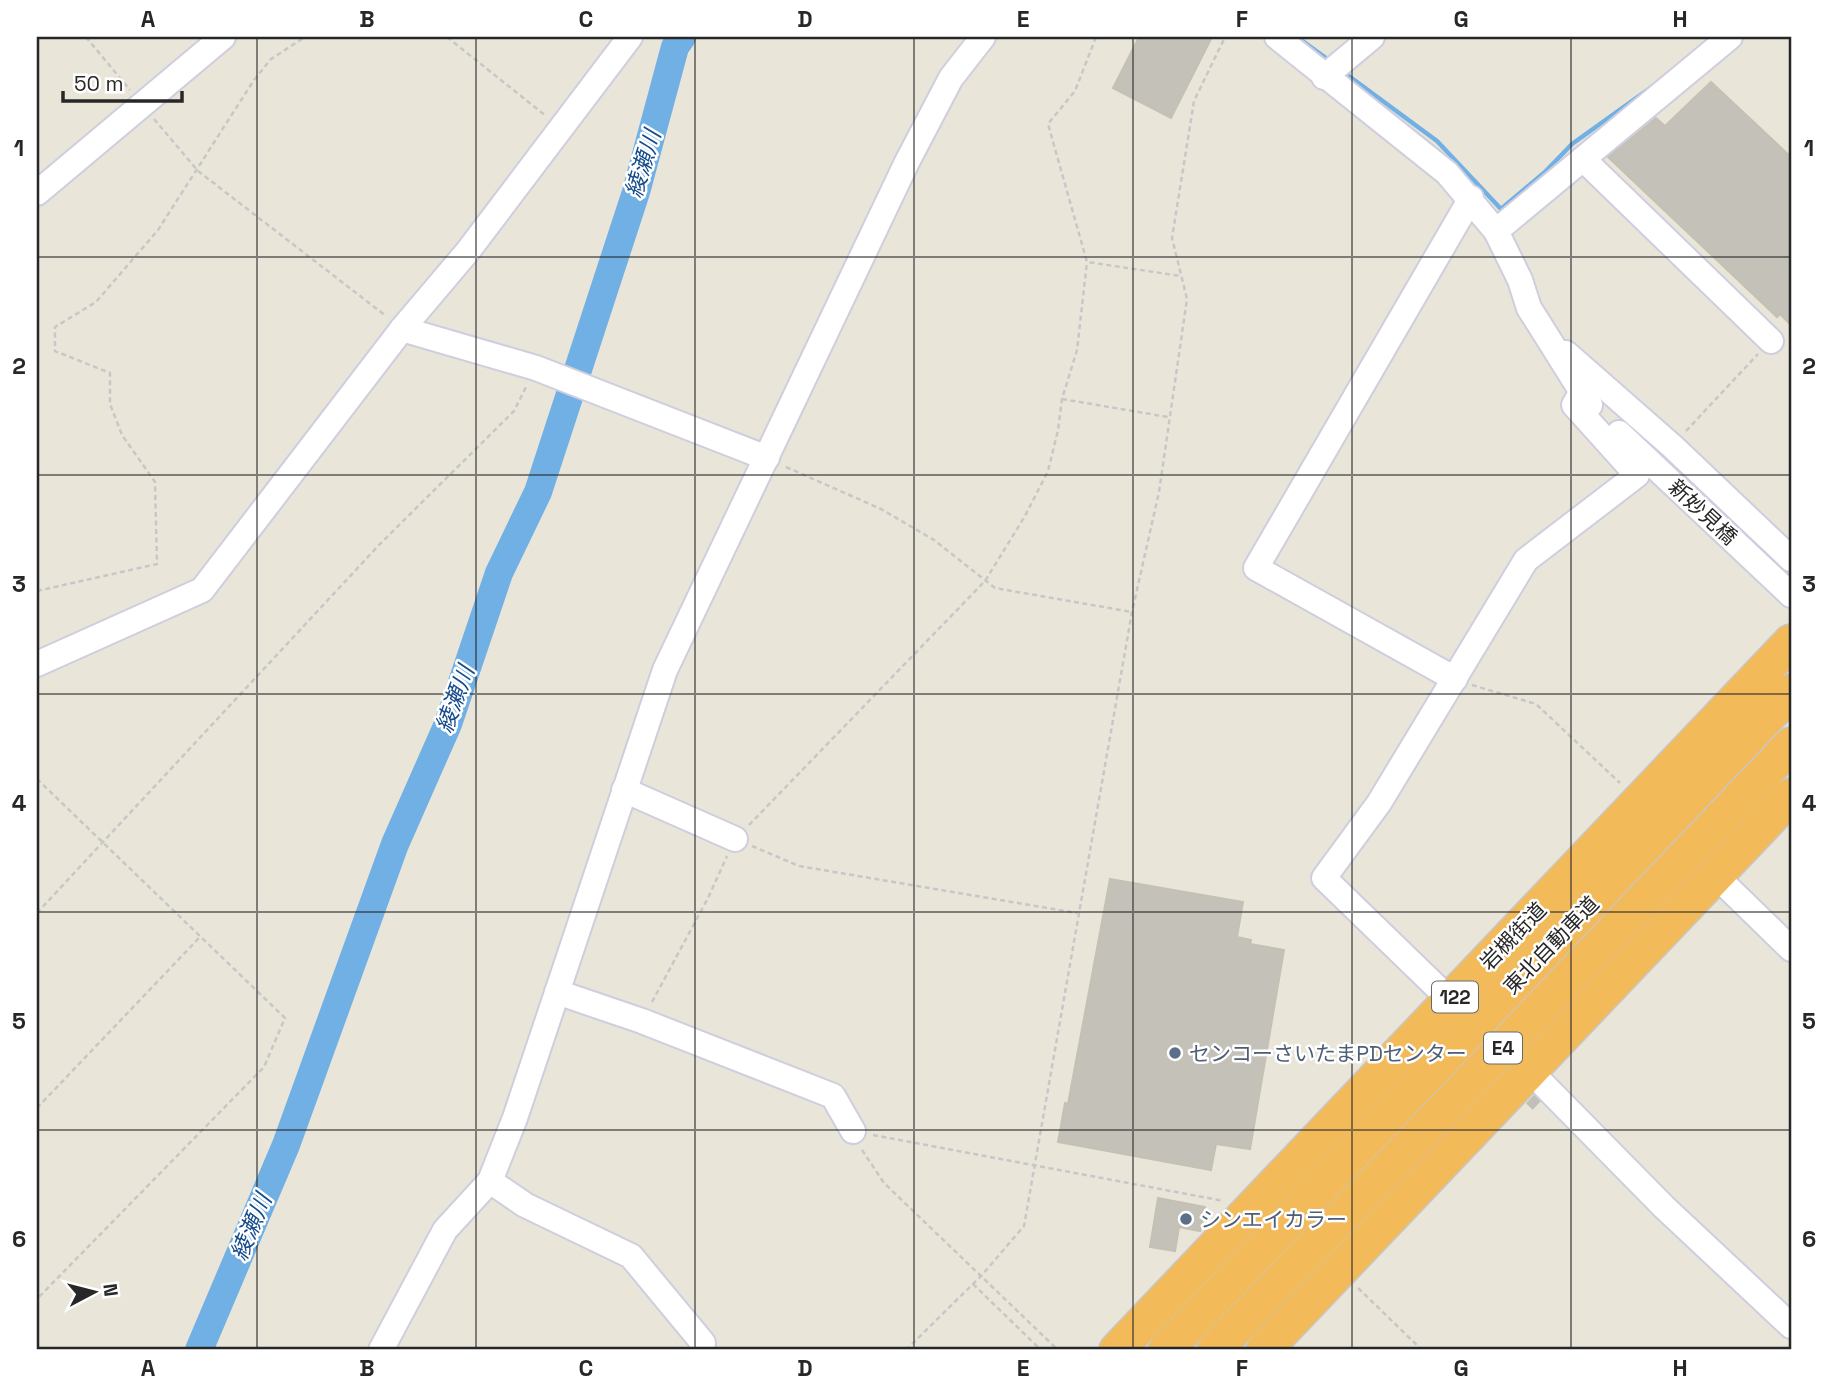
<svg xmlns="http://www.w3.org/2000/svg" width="1828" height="1387" font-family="'Space Grotesk','Noto Sans JP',sans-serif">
	<rect width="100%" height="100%" fill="#e9e5d9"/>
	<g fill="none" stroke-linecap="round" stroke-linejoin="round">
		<g stroke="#71b0e5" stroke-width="4.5">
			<path d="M1297,37l33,24"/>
			<path d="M1342,71l95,70 64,68 44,-37 27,-28 81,-58"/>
		</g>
		<path stroke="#71b0e5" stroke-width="28" d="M199,1350l87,-205 109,-301 53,-120 51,-151 39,-81 98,-300 39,-145 7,-10"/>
	</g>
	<g fill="#c4c1b9" stroke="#c4c1b3" stroke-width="2">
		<path d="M1139,37h73l-41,81 -58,-30z"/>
		<path d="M1711,82l80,75v168l-11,-11 -3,3 -169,-160 48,-39 9,8z"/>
		<path d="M1110,879l133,23 -6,35 14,3 -1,4 34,6 -34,199 -34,-5 -5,26 -153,-28 7,-39 3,1z"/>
		<path d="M1158,1198l47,9 -5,24 -21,-4 -4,24 -25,-4z"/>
	</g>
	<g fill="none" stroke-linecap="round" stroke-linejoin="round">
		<path stroke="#c2bfb5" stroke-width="24" stroke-dasharray="24 12" stroke-linecap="butt" d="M1482,1045l59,56"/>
		<defs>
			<g id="minor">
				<path d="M1277,37l170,136 49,58 24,49 9,28 61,97"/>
				<path d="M1324,77l48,-40"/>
				<path d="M1583,159l188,182"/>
				<path d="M37,193l186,-156"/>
				<path d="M1496,231l234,-194"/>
				<path d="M402,329l134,39 231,90"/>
				<path d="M1566,353l106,93 119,113"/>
				<path d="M1619,433l172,162"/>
				<path d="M37,664l165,-74 200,-261 66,-78 162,-214"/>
				<path d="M1455,679l-199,-111 215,-370"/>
				<path d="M624,790l111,49"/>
				<path d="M1716,876l75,73"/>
				<path d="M557,992l85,29 191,75 20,35"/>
				<path d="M1451,1001l-127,-123 55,-75 147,-243 111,-85 -63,-70 7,-12"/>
				<path d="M1530,1071l134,136 127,119"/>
				<path d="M490,1181l35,24 106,51 72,87"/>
				<path d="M381,1350l64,-120 45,-49 25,-63 150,-448 242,-508 44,-84 32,-41"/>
			</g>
			<g id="highway">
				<path d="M1117,1350l674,-708"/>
				<path d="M1166,1350l625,-658"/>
				<path d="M1215,1350l576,-605"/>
				<path d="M1264,1350l527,-554"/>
			</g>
		</defs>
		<use href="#minor" stroke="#cecedf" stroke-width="28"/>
		<use href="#highway" stroke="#c7c7c7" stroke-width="38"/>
		<g stroke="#c7c7c7" stroke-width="2.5" stroke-dasharray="5 3.5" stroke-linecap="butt">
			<path d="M86,37l44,53"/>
			<path d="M447,37l99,79"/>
			<path d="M1096,37l-21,54 -27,33 39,138 94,14"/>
			<path d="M154,119l44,52 188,145"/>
			<path d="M1062,399l106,18"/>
			<path d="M1686,431l72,-77"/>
			<path d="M786,467l95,42 53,31 61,48 137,24"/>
			<path d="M37,591l120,-27 -2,-82 -33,-47 -12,-31v-31l-55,-22v-24l41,-25 62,-72 96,-150 17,-21 34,-22"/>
			<path d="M1472,685l64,19 84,79"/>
			<path d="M37,779l248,239 -21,49 -227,232"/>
			<path d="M749,825l236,-244 40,-65 23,-45 10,-41 4,-31 15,-49 10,-88"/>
			<path d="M752,846l47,20 278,47"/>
			<path d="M37,913l342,-368 135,-134 12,-24"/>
			<path d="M652,1002l56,-104 19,-42"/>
			<path d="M37,1108l162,-170"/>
			<path d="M873,1135l351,66"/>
			<path d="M862,1150l22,33 174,167"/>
			<path d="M973,1284l68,66"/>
			<path d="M1358,1288l64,62"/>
			<path d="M906,1350l76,-75 42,-49 108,-614 27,-120 28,-193 -15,-61 22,-137 31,-64"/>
		</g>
		<use href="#minor" stroke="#fff" stroke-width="24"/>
		<use href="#highway" stroke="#f3ba5a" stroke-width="35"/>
	</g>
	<path fill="none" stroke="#272727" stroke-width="2" stroke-opacity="0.55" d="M257,37v1313M476,37v1313M695,37v1313M914,37v1313M1133,37v1313M1352,37v1313M1571,37v1313M37,257h1754M37,475h1754M37,694h1754M37,912h1754M37,1130h1754"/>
	<g fill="#5c6f8a" stroke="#fff" stroke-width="2.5">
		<circle cx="1175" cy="1053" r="7"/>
		<circle cx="1186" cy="1219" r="7"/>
	</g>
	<g text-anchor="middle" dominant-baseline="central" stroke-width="5" stroke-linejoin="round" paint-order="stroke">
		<g fill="#fff" stroke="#686868" stroke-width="2">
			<rect x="1432" y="981.5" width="46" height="31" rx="5"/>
			<rect x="1484" y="1032.5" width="38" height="31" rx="5"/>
		</g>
		<g font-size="19" font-weight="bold" fill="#272727">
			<text x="1455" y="997">122</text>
			<text x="1503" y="1048">E4</text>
		</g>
		<g font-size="21" fill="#272727" stroke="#fff">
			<text transform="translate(1703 512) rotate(43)">新妙見橋</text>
			<text transform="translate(1513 936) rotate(-46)">岩槻街道</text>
			<text transform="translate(1551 945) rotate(-46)">東北自動車道</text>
		</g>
		<g font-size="21" fill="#4e5e75" stroke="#fff" text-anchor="start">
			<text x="1189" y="1053">センコーさいたまPDセンター</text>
			<text x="1200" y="1219">シンエイカラー</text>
		</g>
		<g font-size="23" font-style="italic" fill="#164c8c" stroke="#fff">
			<text transform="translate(643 164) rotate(-73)">綾瀬川</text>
			<text transform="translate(455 699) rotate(-70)">綾瀬川</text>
			<text transform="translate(251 1227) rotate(-67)">綾瀬川</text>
		</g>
	</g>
	<rect width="1828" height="1387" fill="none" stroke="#ffffff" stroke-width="77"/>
	<g transform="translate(94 1292) rotate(83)" stroke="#ffffff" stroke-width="5" paint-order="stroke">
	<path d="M0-5L12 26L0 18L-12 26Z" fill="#272727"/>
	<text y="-10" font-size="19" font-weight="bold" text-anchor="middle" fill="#272727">N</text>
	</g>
	<path d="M63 91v10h119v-10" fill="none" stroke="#272727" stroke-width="3.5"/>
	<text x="74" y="91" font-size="21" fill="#272727" stroke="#ffffff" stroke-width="5" paint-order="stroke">50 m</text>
	<rect x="38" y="38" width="1752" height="1310" fill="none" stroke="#272727" stroke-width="2.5"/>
	<g font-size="23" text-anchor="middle" font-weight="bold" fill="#272727">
		<text x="148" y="27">A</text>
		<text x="367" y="27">B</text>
		<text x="586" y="27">C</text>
		<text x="805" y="27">D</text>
		<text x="1023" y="27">E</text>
		<text x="1242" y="27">F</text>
		<text x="1461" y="27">G</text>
		<text x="1680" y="27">H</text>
		<text x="19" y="156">1</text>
		<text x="1809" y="156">1</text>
		<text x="19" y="374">2</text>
		<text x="1809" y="374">2</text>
		<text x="19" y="592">3</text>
		<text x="1809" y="592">3</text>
		<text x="19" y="811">4</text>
		<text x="1809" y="811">4</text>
		<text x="19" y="1029">5</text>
		<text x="1809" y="1029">5</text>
		<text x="19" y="1247">6</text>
		<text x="1809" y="1247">6</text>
		<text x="148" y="1376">A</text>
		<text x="367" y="1376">B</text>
		<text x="586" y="1376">C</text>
		<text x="805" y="1376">D</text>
		<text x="1023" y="1376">E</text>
		<text x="1242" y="1376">F</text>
		<text x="1461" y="1376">G</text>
		<text x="1680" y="1376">H</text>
	</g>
</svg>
